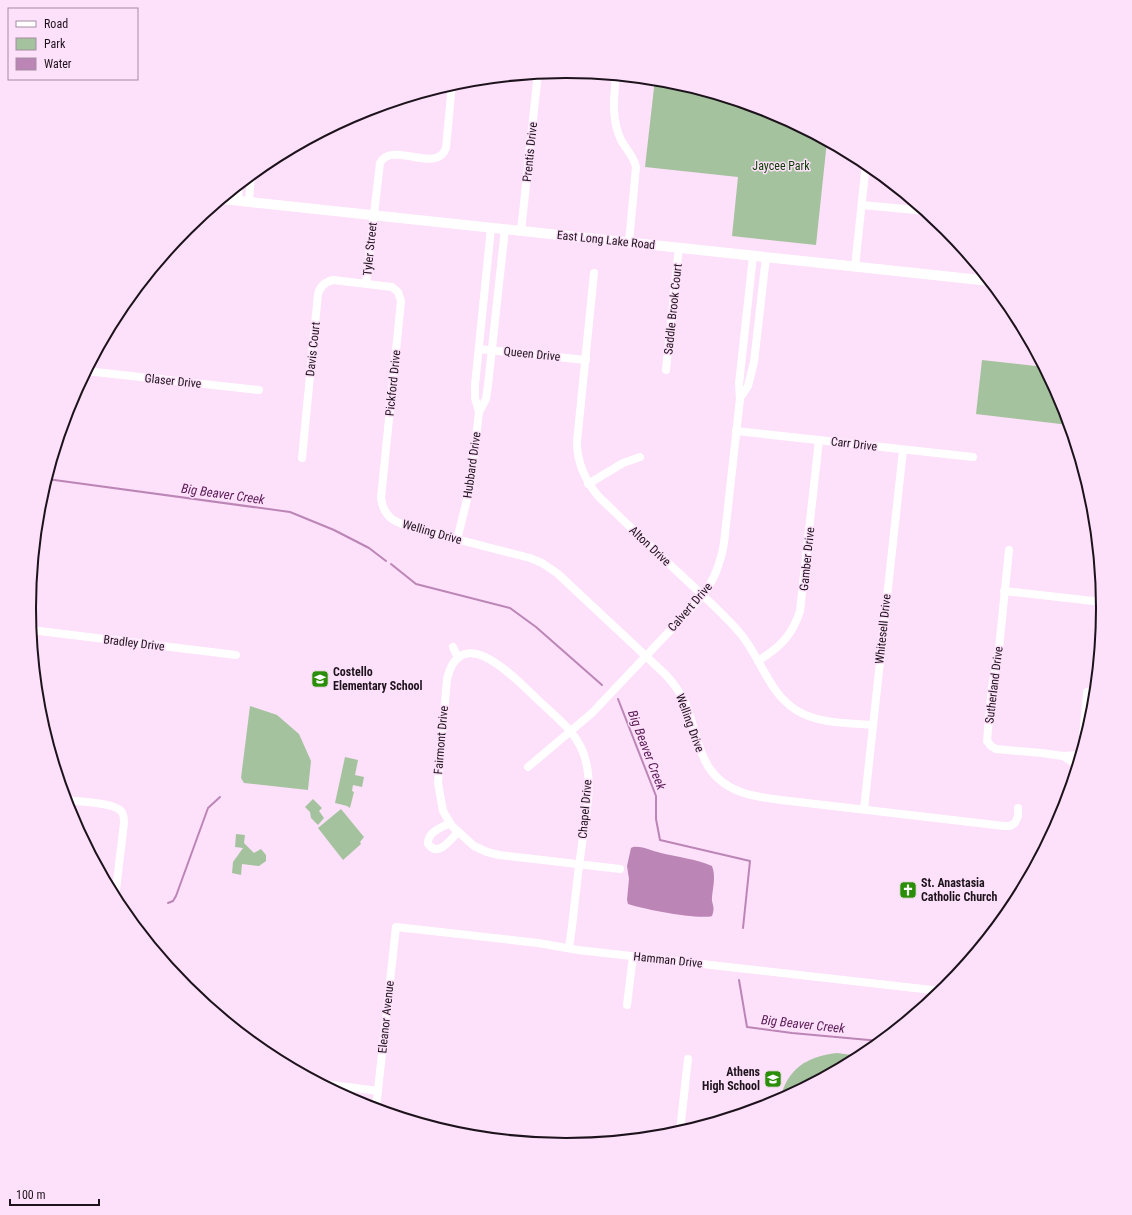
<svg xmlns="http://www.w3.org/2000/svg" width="1132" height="1215" font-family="'Roboto Condensed',sans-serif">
	<rect width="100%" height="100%" fill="#fde0f9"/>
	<g fill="#a4c29d">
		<path d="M655,79l16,2 101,30 55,30 -11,104 -84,-9 6,-59 -93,-10z"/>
		<path d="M982,360l62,7 18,35 7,23 -93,-11z"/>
		<path d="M250,706l27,9 22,19 12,27 -3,29 -64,-7 -3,-5z"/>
		<path d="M345,757l13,3 -3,15 9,2 -2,10 -9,-2 -1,6 2,1 -4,16 -3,-2 -12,-3z"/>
		<path d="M313,799l9,9 -3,3 5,7 -6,7 -7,-7 -1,-6 -5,-5z"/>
		<path d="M341,809l23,28 -4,5 1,2 -18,16 -25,-32z"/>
		<path d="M236,834l9,1 -1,8 10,10 7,-4 5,6v6l-7,5 -17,-2 -1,11 -9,-2 1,-11 10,-14 -8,-1z"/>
		<path d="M837,1053l15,2 -1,6 -71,38c8,-31 26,-42 57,-46z"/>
	</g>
	<path fill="#bb85b6" d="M633,847c11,-1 18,4 28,6 17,4 34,6 51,13 4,10 1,21 0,31 -1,7 4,9 0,19 -13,4 -70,-7 -84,-12l-1,-4 2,-21 -2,-13 4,-18z"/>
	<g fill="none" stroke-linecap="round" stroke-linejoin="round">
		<g stroke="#bb85b6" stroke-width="2">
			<path d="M47,479l243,33 44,18 35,18 17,13"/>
			<path d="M391,564l25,20 94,24 26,19 66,58"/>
			<path d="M618,699l38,97v23l4,21 90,21 -7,67"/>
			<path d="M168,903l5,-2 3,-5 32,-88 12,-11"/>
			<path d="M739,980l8,47 45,6 88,8"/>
		</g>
		<g stroke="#fff" stroke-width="8">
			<path d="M616,75c-2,23 -5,44 5,65 5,9 13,17 15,27l-7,75"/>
			<path d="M238,200l1,-16"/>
			<path d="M249,201l2,-26"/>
			<path d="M862,205l64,6"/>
			<path d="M521,231l17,-158"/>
			<path d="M855,267l11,-104"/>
			<path d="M594,273l-17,169c0,21 8,38 21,54 28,27 55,53 83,79 20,19 41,37 59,58 21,25 28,59 56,77 22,14 52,13 77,15"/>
			<path d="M366,283l14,-120c12,-23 57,12 66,-15l6,-64"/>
			<path d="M479,349l107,11"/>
			<path d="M666,370l13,-123"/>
			<path d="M86,371l173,19"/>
			<path d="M740,398l8,-12 6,-24 12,-105"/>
			<path d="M479,412l7,-13 2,-14 17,-156"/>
			<path d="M736,431l237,26"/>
			<path d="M302,458l16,-164c2,-8 7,-12 15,-14l59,7 6,5 3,9 -20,197c3,24 20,26 40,32l109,28 12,5 15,10 109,102c7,8 14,17 19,27 15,36 12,74 56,90 13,5 26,6 40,8l223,26h6l5,-3 3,-7v-8"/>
			<path d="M588,484l35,-21 17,-6"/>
			<path d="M457,540l14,-57 8,-71 -4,-14v-13l16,-157"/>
			<path d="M1009,550l-10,98 -7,39 -5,54 4,5 5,3 46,4 21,3 17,-1"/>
			<path d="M1004,591l98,11"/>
			<path d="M31,630l205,25"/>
			<path d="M453,647l5,11"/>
			<path d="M758,661c22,-14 34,-25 42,-50l19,-171"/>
			<path d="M1082,748l5,-56"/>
			<path d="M1063,756l14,9"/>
			<path d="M528,767l64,-54 106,-112c15,-18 22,-35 26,-58l16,-144 -1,-15 14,-128"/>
			<path d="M66,800c12,2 47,2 55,11 3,3 3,8 3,12l-9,75"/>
			<path d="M864,809l39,-359"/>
			<path d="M450,823c-9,5 -23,9 -22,21 10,14 22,-4 30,-12"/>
			<path d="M569,948c5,-31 7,-64 12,-96 3,-27 12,-63 5,-90 -6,-29 -31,-45 -51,-65 -22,-21 -74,-76 -88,-18l-9,104 5,28 9,15 22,20 13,6 12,3 121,14"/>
			<path d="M627,1005l6,-49"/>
			<path d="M325,1084l53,7"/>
			<path d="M376,1108l20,-181 142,16 40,7 363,41"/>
			<path d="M680,1131l8,-72"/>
		</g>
		<path stroke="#fff" stroke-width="10" d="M222,199l768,82"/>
	</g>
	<defs>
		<symbol id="school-square" viewBox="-11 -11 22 22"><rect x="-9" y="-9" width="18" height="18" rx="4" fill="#2b8e08" stroke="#fde0f9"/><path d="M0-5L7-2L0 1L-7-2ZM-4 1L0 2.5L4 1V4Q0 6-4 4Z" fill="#fff"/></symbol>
		<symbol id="church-square" viewBox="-11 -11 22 22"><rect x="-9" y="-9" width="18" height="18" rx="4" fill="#2b8e08" stroke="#fde0f9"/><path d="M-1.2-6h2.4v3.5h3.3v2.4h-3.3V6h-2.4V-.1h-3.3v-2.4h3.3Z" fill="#fff"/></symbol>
	</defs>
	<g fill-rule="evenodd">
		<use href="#school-square" x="310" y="669" width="20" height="20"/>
		<use href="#church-square" x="898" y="880" width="20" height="20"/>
		<use href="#school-square" x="763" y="1069" width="20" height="20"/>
	</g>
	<g text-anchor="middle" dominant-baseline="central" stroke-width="3" stroke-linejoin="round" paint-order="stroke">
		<g font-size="12" fill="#1d131c" stroke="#fde0f9">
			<text transform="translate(530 152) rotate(-84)">Prentis Drive</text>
			<text transform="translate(606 240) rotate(6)">East Long Lake Road</text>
			<text transform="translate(370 249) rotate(-84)">Tyler Street</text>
			<text transform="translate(673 309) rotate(-84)">Saddle Brook Court</text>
			<text transform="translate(313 349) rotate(-84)">Davis Court</text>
			<text transform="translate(532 354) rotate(6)">Queen Drive</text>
			<text transform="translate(173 381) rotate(6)">Glaser Drive</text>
			<text transform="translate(393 383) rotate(-84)">Pickford Drive</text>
			<text transform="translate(854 444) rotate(7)">Carr Drive</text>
			<text transform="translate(472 465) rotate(-82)">Hubbard Drive</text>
			<text transform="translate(432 532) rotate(16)">Welling Drive</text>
			<text transform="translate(650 546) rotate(43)">Alton Drive</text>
			<text transform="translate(807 559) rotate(-84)">Gamber Drive</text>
			<text transform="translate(690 607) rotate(-49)">Calvert Drive</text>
			<text transform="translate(883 629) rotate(-84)">Whitesell Drive</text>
			<text transform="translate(134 643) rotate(7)">Bradley Drive</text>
			<text transform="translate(994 685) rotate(-83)">Sutherland Drive</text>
			<text transform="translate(690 723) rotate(70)">Welling Drive</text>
			<text transform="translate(441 740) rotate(-85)">Fairmont Drive</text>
			<text transform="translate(585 809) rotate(-85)">Chapel Drive</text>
			<text transform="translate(668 960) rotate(6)">Hamman Drive</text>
			<text transform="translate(386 1017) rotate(-84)">Eleanor Avenue</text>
		</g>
		<g font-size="12" fill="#0c3b01" stroke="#fde0f9">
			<text x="781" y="166">Jaycee Park</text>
		</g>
		<g font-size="12" font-weight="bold" fill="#1d131c" stroke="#fde0f9" text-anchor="start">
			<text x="333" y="672">Costello<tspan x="333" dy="14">Elementary School</tspan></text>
			<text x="921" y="883">St. Anastasia<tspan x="921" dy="14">Catholic Church</tspan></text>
			<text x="760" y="1072" text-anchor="end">Athens<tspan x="760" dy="14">High School</tspan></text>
		</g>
		<g font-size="13" font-style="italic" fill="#581855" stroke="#fde0f9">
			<text transform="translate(223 494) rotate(8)">Big Beaver Creek</text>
			<text transform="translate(647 750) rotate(69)">Big Beaver Creek</text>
			<text transform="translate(803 1024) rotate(6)">Big Beaver Creek</text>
		</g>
	</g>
	<path d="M0 0H1132V1215H0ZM36 608a530 530 0 1 1 1060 0a530 530 0 1 1-1060 0Z" fill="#fde0f9" fill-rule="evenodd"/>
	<path fill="none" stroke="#1d131c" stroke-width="2" d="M36 608a530 530 0 1 1 1060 0a530 530 0 1 1-1060 0Z"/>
	<rect x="8" y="8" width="130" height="72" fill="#fde0f9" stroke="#a38ea1"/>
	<rect x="16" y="21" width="20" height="6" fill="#ffffff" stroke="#a38ea1"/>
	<text x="44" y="28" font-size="12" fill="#1d131c">Road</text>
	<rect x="16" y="38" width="20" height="12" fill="#a4c29d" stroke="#a38ea1"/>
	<text x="44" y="48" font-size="12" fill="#1d131c">Park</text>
	<rect x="16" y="58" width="20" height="12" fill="#bb85b6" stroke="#a38ea1"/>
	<text x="44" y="68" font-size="12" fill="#1d131c">Water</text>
	<path d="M10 1199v6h89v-6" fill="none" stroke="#1d131c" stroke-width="2"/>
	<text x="16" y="1199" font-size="12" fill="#1d131c" stroke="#fde0f9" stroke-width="3" paint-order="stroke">100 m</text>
</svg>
